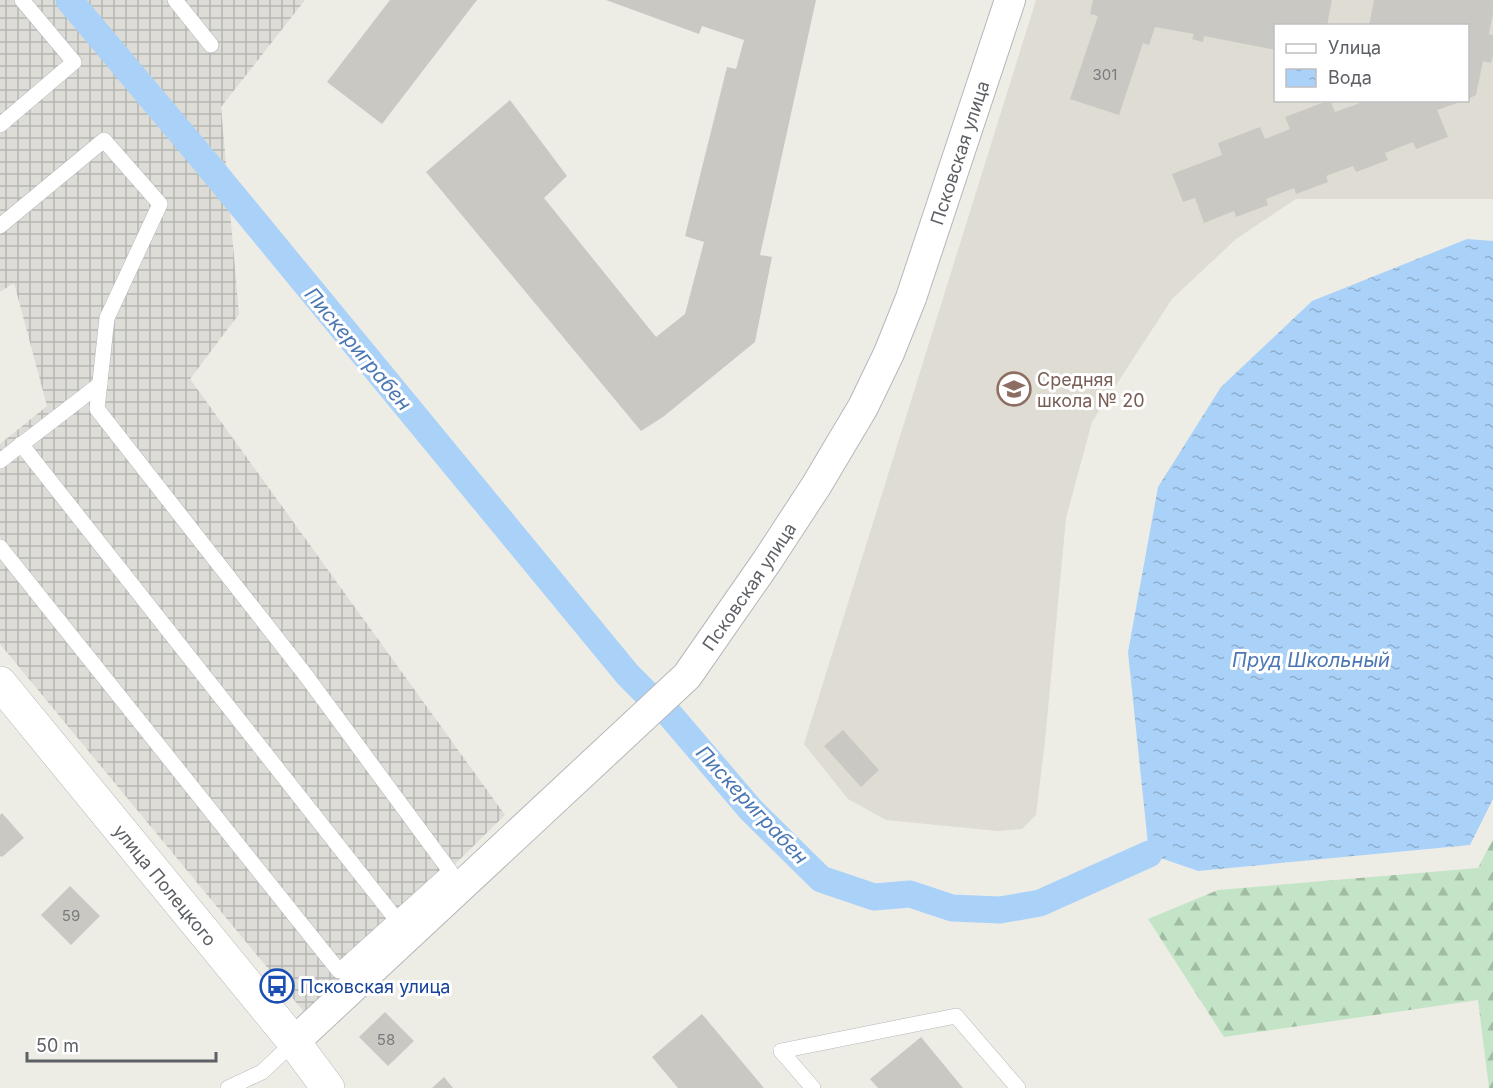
<svg xmlns="http://www.w3.org/2000/svg" width="1493" height="1088" font-family="Inter,sans-serif">
	<defs>
		<pattern id="industrial-grid" width="8" height="8" patternUnits="userSpaceOnUse" patternTransform="scale(1.5)"><rect width="8" height="8" fill="#dddcd7"/><path d="M0 4h8M4 0v8" fill="none" stroke="#b6b6b2"/></pattern>
		<pattern id="forest-firs" width="22" height="20" patternUnits="userSpaceOnUse" patternTransform="scale(1.5)"><rect width="22" height="20" fill="#c3e4c6"/><path d="M5 1l3.5 6h-7zM16 11l3.5 6h-7z" fill="#a2bca4"/></pattern>
		<pattern id="water-ripples" width="26" height="14" patternUnits="userSpaceOnUse" patternTransform="scale(1.5)"><rect width="26" height="14" fill="#aad2f9"/><path d="M2 4q2-2 4 0t4 0M15 11q2-2 4 0t4 0" fill="none" stroke="#8eaecd"/></pattern>
	</defs>
	<rect width="100%" height="100%" fill="#eeede5"/>
	<path fill="url(#industrial-grid)" d="M0,0h305l-84,107 18,207 -49,65 315,436 -201,197 -304,-368v-200l47,-38 -33,-123 -14,9z"/>
	<path fill="#dedcd3" fill-rule="evenodd" d="M1036,0h457v199h-197l-60,40 -64,60 -80,123 -26,96 -21,223 -9,74 -14,14 -24,2 -112,-11 -38,-21 -44,-55zM1276,26h192v74h-192z"/>
	<path fill="url(#forest-firs)" d="M1493,839v249h-4l-11,-88 -254,37 -76,-118 70,-29 260,-22z"/>
	<path fill="url(#water-ripples)" d="M1467,239l26,2v558l-23,46 -272,26 -49,-17 -21,-202 30,-165 63,-100 91,-86z"/>
	<g fill="none" stroke-linecap="round" stroke-linejoin="round">
		<g stroke="#aad2f9" stroke-width="27">
			<path d="M69,0l139,165 420,510 21,21"/>
			<path d="M670,715l81,95 70,69 53,18 36,-3 42,14 48,2 40,-7 109,-49"/>
		</g>
	</g>
	<g fill="#cac8c2">
		<path d="M390,0h87l-95,124 -55,-42z"/>
		<path d="M606,0h210l-56,255 12,2 -17,85 -92,75 -22,14 -215,-259 84,-72 57,76 -23,22 112,139 29,-23 19,-72 -19,-6 42,-169 9,2 8,-29 -42,-14 -3,8z"/>
		<path d="M1093,0h239l-5,26h-51v24l-72,-14 -1,6 -11,-3 2,-5 -39,-7 -6,18 -6,-2 -24,72 -49,-16 28,-83 -8,-2z"/>
		<path d="M1374,0h119v13l-4,21 4,1v20l-2,8 -8,-2 -7,34 -8,4v-73h-99z"/>
		<path d="M1330,100l5,12 25,-9v-3l103,1 -26,9 11,27 -32,12 -3,-7 -28,11 3,7 -32,12 -3,-6 -27,10 2,6 -32,12 -2,-6 -28,11 2,6 -32,12 -2,-6 -30,12 -9,-25 -12,4 -11,-28 50,-19 -4,-12 42,-16 5,12 25,-10 -5,-12z"/>
		<path d="M843,730l36,40 -18,17 -37,-41z"/>
		<path d="M2,813l22,25 -22,19 -2,-1v-41z"/>
		<path d="M70,886l30,30 -29,29 -30,-30z"/>
		<path d="M385,1012l29,29 -26,25 -29,-29z"/>
		<path d="M702,1014l62,74h-86l-26,-31z"/>
		<path d="M921,1037l42,51h-85l-8,-9z"/>
		<path d="M444,1077l9,11h-21z"/>
	</g>
	<g fill="none" stroke-linecap="round" stroke-linejoin="round">
		<defs>
			<g id="lane">
				<path d="M175,0l36,45"/>
				<path d="M0,125l74,-63 -52,-62"/>
				<path d="M0,226l104,-86 56,64 -53,114 -10,91 207,264 146,198 -111,100 -339,-424"/>
				<path d="M21,444l375,475"/>
				<path d="M0,461l100,-77"/>
				<path d="M228,1088l34,-16 32,-30"/>
				<path d="M813,1088l-32,-37 175,-35 62,72"/>
			</g>
			<g id="street">
				<path id="s1" d="M294,1042l393,-366 80,-115 49,-75 47,-79 26,-54 22,-55 99,-298"/>
			</g>
			<g id="secondary">
				<path id="s2" d="M0,683l294,359 34,46"/>
			</g>
		</defs>
		<use href="#lane" stroke="#b5b7bb" stroke-width="16"/>
		<use href="#street" stroke="#b5b7bb" stroke-width="32"/>
		<use href="#secondary" stroke="#b4b7bc" stroke-width="34"/>
		<use href="#lane" stroke="#fff" stroke-width="15"/>
		<use href="#street" stroke="#fff" stroke-width="30"/>
		<use href="#secondary" stroke="#fff" stroke-width="33"/>
	</g>
	<defs>
		<symbol id="school-ring" viewBox="-11 -11 22 22"><circle r="9.5" fill="#fff" stroke="#8d6e63" stroke-width="1.5"/><path d="M0-5L7-2L0 1L-7-2ZM-4 1L0 2.5L4 1V4Q0 6-4 4Z" fill="#8d6e63"/></symbol>
		<symbol id="bus-ring" viewBox="-11 -11 22 22"><circle r="9.5" fill="#fff" stroke="#1a4fb4" stroke-width="1.5"/><path d="M-5-6H5V4H4V6H2V4H-2V6H-4V4H-5ZM-3.5-4V0h7V-4ZM-3.5 1.2v1.5H-2V1.2ZM2 1.2v1.5H3.5V1.2Z" fill="#1a4fb4"/></symbol>
	</defs>
	<g fill-rule="evenodd">
		<use href="#school-ring" x="995" y="370" width="38" height="38"/>
		<use href="#bus-ring" x="258" y="967" width="38" height="38"/>
	</g>
	<g text-anchor="middle" dominant-baseline="central" stroke-width="6" stroke-linejoin="round" paint-order="stroke">
		<g font-size="15" fill="#787a7c">
			<text x="1105" y="74">301</text>
			<text x="71" y="915">59</text>
			<text x="386" y="1039">58</text>
		</g>
		<g font-size="18" fill="#5d6065" stroke="#fff">
			<text stroke="none"><textPath href="#s1" startOffset="1131">Псковская улица</textPath></text>
			<text stroke="none"><textPath href="#s1" startOffset="646">Псковская улица</textPath></text>
			<text stroke="none"><textPath href="#s2" startOffset="261">улица Полецкого</textPath></text>
		</g>
		<g font-size="18" fill="#785e54" stroke="#fff" text-anchor="start">
			<text x="1037" y="379">Средняя<tspan x="1037" dy="21">школа № 20</tspan></text>
		</g>
		<g font-size="18" fill="#164399" stroke="#fff" text-anchor="start">
			<text x="300" y="986">Псковская улица</text>
		</g>
		<g font-size="20" font-style="italic" fill="#4b77b3" stroke="#fff">
			<text transform="translate(358 349) rotate(50)">Пискериграбен</text>
			<text x="1311" y="660">Пруд Школьный</text>
			<text transform="translate(752 805) rotate(47)">Пискериграбен</text>
		</g>
	</g>
	<rect x="1274" y="24" width="195" height="78" fill="#ffffff" stroke="#bebfc1" stroke-width="1.5"/>
	<rect x="1286" y="44" width="30" height="9" fill="#ffffff" stroke="#bebfc1" stroke-width="1.5"/>
	<text x="1328" y="54" font-size="18" fill="#5d6065">Улица</text>
	<rect x="1286" y="69" width="30" height="18" fill="url(#water-ripples)" stroke="#bebfc1" stroke-width="1.5"/>
	<text x="1328" y="84" font-size="18" fill="#5d6065">Вода</text>
	<path d="M27 1052v9h189v-9" fill="none" stroke="#5d6065" stroke-width="3"/>
	<text x="36" y="1052" font-size="18" fill="#5d6065" stroke="#ffffff" stroke-width="4.5" paint-order="stroke">50 m</text>
</svg>
